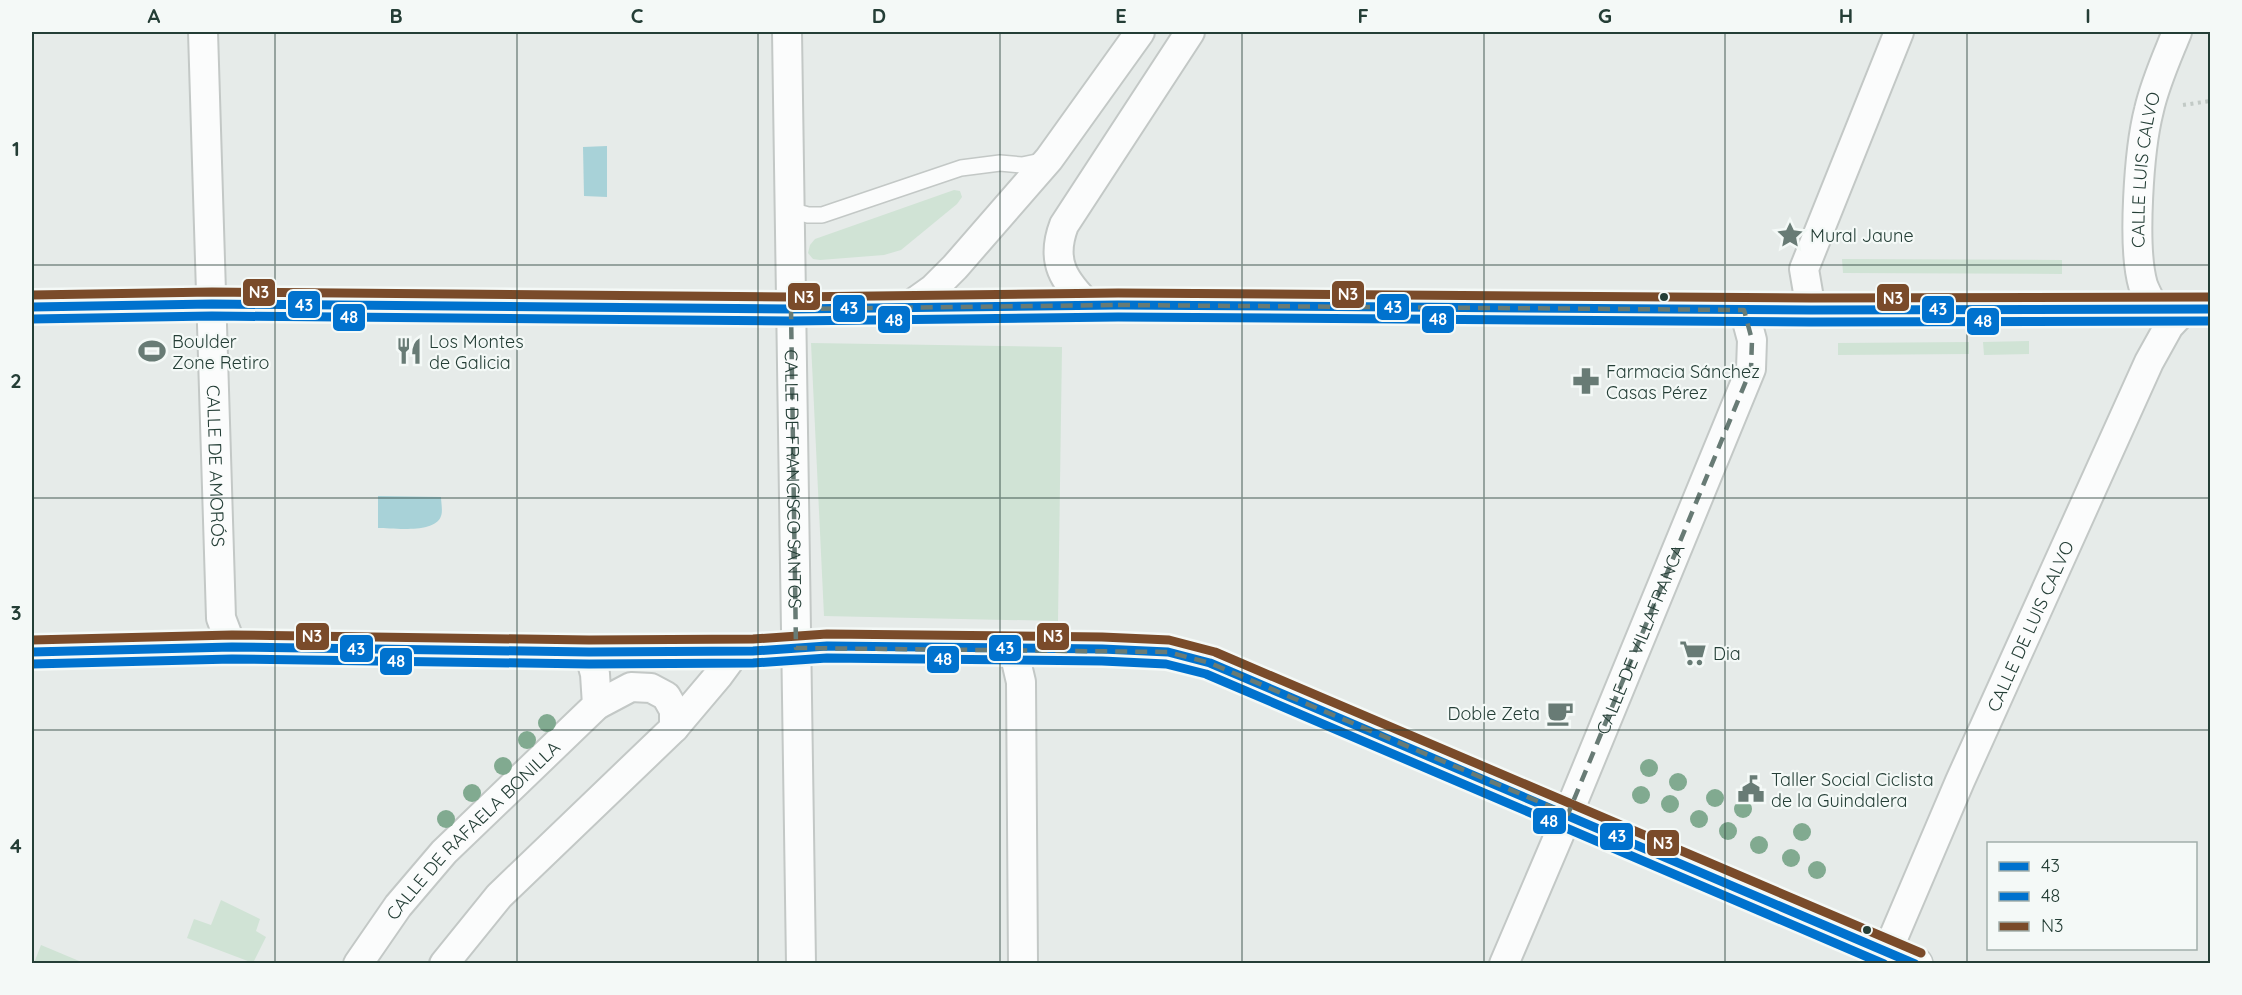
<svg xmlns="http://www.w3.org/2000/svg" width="2242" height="995" font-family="Quicksand,sans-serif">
	<rect width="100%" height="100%" fill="#e6ebe9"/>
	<g fill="#d0e3d5">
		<path d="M954,190l6,1 2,6 -5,7 -56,46 -17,5 -64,5 -7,-1 -5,-6 2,-8 5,-6z"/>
		<path d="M1842,259l220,1v14l-219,-1z"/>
		<path d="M2029,341v13l-45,1 -1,-13z"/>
		<path d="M1969,342v12l-131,1v-12z"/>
		<path d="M811,343l251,4 -4,274 -234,-5z"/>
		<path d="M221,900l39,19 -4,12 10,6 -13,26 -66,-25 7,-19 17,6z"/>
		<path d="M41,945l43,18h-50z"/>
	</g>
	<g fill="#a8d2d8">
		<path d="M607,146v51l-23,-1 -1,-49z"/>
		<path d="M378,496l63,1c0,5 2,14 0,19 -6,18 -48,12 -63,12z"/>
	</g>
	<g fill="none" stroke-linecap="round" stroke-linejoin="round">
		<defs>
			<path id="lane" d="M790,210l18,5h14l139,-47 39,-5 22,2 24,-5"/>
			<g id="street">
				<path id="s1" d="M203,32l18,586 11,29"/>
				<path id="s2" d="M787,32l14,932"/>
				<path d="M1090,307c-26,-26 -40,-45 -26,-82l126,-193"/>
				<path d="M905,309l28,-20 22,-22 94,-108 91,-127"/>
				<path d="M1811,310l-7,-41 95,-237"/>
				<path id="s3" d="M2155,310c-4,-8 -9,-17 -12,-25 -11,-38 -4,-136 6,-175 6,-27 18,-53 28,-78"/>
				<path d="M1013,648l8,34 2,282"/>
				<path d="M597,705l34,-18 20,1 15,8 8,14v18"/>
				<path id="s4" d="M358,964l40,-58 46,-54 153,-147 -2,-31 -6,-22"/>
				<path d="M444,964l55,-68 175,-168 44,-52 11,-15 2,-11"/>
				<path id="s5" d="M1504,964l64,-150 183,-445 1,-29 -8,-30"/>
				<path id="s6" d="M1882,964l78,-183 189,-419 20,-36 15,-16"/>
			</g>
			<g id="secondary">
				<path d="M32,307l180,-3 579,5 327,-4 693,5 399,-1"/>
				<path d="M32,652l200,-5 357,5 164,-1 74,-5 275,3 66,3 42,11 706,301"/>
			</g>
		</defs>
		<use href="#lane" stroke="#c3c8c6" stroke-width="18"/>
		<use href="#street" stroke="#c3c8c6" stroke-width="32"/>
		<use href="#secondary" stroke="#c2c8c6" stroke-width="36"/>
		<path stroke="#c2cac6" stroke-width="4" stroke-dasharray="3 4.5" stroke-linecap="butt" d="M2183,105l27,-4"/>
		<use href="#lane" stroke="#fbfcfc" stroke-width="15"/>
		<use href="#street" stroke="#fbfcfc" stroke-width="28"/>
		<use href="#secondary" stroke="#fbfcfc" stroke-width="33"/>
		<defs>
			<g id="bus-1">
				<path d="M32,307l180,-3 579,5 327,-4 693,5 399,-1"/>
				<path d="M32,652l200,-5 357,5 164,-1 74,-5 275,3 66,3 42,11 705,301"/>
			</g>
			<g id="bus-2">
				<path d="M32,319l180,-3 579,5 327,-4 693,5 399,-1"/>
				<path d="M32,664l200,-5 357,5 164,-1 74,-5 275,3 64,3 40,10 678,290"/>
			</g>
			<g id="bus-3">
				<path d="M32,295l180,-3 579,5 327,-4 693,5 399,-1"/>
				<path d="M32,640l200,-5 357,5 164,-1 74,-5 275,3 67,3 46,12 706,301"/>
			</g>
		</defs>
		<use href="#bus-1" stroke="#f4f9f7" stroke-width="14"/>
		<use href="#bus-2" stroke="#f4f9f7" stroke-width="14"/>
		<use href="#bus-3" stroke="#f4f9f7" stroke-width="14"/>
		<use href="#bus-1" stroke="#0072ce" stroke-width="9"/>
		<use href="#bus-2" stroke="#0072ce" stroke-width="9"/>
		<use href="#bus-3" stroke="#7a4b2a" stroke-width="9"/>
	</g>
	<g fill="#81aa90">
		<circle cx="547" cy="723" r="9"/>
		<circle cx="527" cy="740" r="9"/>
		<circle cx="503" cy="766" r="9"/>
		<circle cx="1649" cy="768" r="9"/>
		<circle cx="1678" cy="782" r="9"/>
		<circle cx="472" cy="793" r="9"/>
		<circle cx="1641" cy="795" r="9"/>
		<circle cx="1715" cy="798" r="9"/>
		<circle cx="1670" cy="804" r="9"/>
		<circle cx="1743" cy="809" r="9"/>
		<circle cx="446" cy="819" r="9"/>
		<circle cx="1699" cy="819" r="9"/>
		<circle cx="1728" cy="831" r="9"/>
		<circle cx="1802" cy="832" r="9"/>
		<circle cx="1759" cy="845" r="9"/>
		<circle cx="1791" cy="858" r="9"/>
		<circle cx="1817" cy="870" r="9"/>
	</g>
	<path fill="none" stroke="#687b75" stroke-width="4.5" stroke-dasharray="12 8" stroke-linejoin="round" d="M1118,305l626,5 8,30 -1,29 -183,445 -358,-151 -42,-11 -372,-4 -5,-339z"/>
	<path fill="none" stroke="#243e36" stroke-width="1.5" stroke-opacity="0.55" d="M275,32v932M517,32v932M758,32v932M1000,32v932M1242,32v932M1484,32v932M1725,32v932M1967,32v932M32,265h2178M32,498h2178M32,730h2178"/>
	<defs>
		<symbol id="sight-bare" viewBox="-9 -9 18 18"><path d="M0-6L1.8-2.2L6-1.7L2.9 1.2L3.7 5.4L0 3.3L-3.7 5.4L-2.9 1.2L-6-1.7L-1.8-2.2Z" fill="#687b75" stroke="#f4f9f7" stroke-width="2.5" paint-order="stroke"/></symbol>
		<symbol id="stadium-bare" viewBox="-9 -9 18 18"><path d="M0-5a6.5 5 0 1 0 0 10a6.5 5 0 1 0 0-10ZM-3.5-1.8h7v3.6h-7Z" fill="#687b75" stroke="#f4f9f7" stroke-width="2.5" paint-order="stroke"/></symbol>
		<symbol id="restaurant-bare" viewBox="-9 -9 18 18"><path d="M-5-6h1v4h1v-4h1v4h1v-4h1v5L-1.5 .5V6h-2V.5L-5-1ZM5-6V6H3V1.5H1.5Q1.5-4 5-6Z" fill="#687b75" stroke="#f4f9f7" stroke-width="2.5" paint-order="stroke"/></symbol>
		<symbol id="pharmacy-bare" viewBox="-9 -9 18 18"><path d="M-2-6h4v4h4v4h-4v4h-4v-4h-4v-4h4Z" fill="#687b75" stroke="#f4f9f7" stroke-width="2.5" paint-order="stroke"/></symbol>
		<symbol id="supermarket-bare" viewBox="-9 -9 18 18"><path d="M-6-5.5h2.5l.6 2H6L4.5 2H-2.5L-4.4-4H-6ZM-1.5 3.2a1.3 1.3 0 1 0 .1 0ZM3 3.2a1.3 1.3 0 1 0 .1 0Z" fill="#687b75" stroke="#f4f9f7" stroke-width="2.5" paint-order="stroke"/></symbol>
		<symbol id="cafe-bare" viewBox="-9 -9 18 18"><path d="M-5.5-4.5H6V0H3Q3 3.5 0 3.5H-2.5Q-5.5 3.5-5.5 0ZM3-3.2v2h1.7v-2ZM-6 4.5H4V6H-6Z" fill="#687b75" stroke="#f4f9f7" stroke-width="2.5" paint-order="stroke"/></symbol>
		<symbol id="civic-bare" viewBox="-9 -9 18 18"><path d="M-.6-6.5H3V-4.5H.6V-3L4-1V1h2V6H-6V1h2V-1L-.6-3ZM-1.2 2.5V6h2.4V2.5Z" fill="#687b75" stroke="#f4f9f7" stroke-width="2.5" paint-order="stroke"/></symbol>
	</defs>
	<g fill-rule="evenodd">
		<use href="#sight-bare" x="1771" y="216" width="38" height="38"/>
		<use href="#stadium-bare" x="133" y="332" width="38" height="38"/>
		<use href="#restaurant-bare" x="390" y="332" width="38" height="38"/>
		<use href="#pharmacy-bare" x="1567" y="362" width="38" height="38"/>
		<use href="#supermarket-bare" x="1674" y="634" width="38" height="38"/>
		<use href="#cafe-bare" x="1541" y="694" width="38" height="38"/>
		<use href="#civic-bare" x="1732" y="770" width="38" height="38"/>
	</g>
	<g fill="#243e36" stroke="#f4f9f7" stroke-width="2">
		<circle cx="1664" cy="297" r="5"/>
		<circle cx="1867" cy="930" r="5"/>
	</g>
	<g text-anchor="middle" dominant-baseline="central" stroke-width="4.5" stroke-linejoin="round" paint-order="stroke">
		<g font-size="18" fill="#243e36" stroke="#f4f9f7">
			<text stroke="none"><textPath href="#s3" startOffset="144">CALLE LUIS CALVO</textPath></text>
			<text stroke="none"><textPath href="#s1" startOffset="434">CALLE DE AMORÓS</textPath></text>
			<text stroke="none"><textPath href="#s2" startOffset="447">CALLE DE FRANCISCO SANTOS</textPath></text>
			<text stroke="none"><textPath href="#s6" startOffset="369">CALLE DE LUIS CALVO</textPath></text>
			<text stroke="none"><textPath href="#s5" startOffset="352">CALLE DE VILLAFRANCA</textPath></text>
			<text stroke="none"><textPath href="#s4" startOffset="177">CALLE DE RAFAELA BONILLA</textPath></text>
		</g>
		<g font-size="18" fill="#243e36" stroke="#f4f9f7" text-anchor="start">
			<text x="1810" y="235">Mural Jaune</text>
			<text x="172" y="341">Boulder<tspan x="172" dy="21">Zone Retiro</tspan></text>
			<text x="429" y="341">Los Montes<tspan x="429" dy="21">de Galicia</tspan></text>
			<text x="1606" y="371">Farmacia Sánchez<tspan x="1606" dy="21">Casas Pérez</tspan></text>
			<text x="1713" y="653">Dia</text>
			<text x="1540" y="713" text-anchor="end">Doble Zeta</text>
			<text x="1771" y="779">Taller Social Ciclista<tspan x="1771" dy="21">de la Guindalera</tspan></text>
		</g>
	</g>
	<g stroke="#f4f9f7" stroke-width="2">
		<rect x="242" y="278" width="34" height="29" rx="6" fill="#7a4b2a"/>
		<rect x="1331" y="280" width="34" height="29" rx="6" fill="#7a4b2a"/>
		<rect x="787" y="282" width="34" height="29" rx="6" fill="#7a4b2a"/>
		<rect x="1876" y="283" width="34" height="29" rx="6" fill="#7a4b2a"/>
		<rect x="287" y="290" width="34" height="29" rx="6" fill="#0072ce"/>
		<rect x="1376" y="293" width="34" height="28" rx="6" fill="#0072ce"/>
		<rect x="832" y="294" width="34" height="29" rx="6" fill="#0072ce"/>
		<rect x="1921" y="295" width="34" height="29" rx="6" fill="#0072ce"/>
		<rect x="332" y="303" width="34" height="29" rx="6" fill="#0072ce"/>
		<rect x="1421" y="305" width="34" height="29" rx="6" fill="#0072ce"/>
		<rect x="877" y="305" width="34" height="29" rx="6" fill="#0072ce"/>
		<rect x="1966" y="307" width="34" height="29" rx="6" fill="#0072ce"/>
		<rect x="295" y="622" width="35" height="29" rx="6" fill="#7a4b2a"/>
		<rect x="1036" y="622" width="34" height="29" rx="6" fill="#7a4b2a"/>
		<rect x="988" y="634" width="34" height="28" rx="6" fill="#0072ce"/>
		<rect x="339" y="634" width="35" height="29" rx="6" fill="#0072ce"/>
		<rect x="926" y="645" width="34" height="29" rx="6" fill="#0072ce"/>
		<rect x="379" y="647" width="34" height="29" rx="6" fill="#0072ce"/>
		<rect x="1532" y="807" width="35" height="28" rx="6" fill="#0072ce"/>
		<rect x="1599" y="822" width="35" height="29" rx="6" fill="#0072ce"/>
		<rect x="1646" y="829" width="34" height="28" rx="6" fill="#7a4b2a"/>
	</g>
	<g font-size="16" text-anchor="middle" font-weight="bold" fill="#fff">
		<text x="259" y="298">N3</text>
		<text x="1348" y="300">N3</text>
		<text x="804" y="303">N3</text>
		<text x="1893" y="304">N3</text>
		<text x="304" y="311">43</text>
		<text x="1393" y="313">43</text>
		<text x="849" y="314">43</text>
		<text x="1938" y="315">43</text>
		<text x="349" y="323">48</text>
		<text x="1438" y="325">48</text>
		<text x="894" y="326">48</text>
		<text x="1983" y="327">48</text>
		<text x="312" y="642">N3</text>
		<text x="1053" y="642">N3</text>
		<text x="1005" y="654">43</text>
		<text x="356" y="655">43</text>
		<text x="943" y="665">48</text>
		<text x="396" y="667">48</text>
		<text x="1549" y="827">48</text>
		<text x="1617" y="842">43</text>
		<text x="1663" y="849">N3</text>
	</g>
	<rect width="2242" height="995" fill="none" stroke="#f4f9f7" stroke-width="66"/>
	<rect x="1987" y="842" width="210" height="108" fill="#f4f9f7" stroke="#a1aeaa" stroke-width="1.5"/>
	<rect x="1999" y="862" width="30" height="9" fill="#0072ce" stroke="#a1aeaa" stroke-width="1.5"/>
	<text x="2041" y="872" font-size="18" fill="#243e36">43</text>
	<rect x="1999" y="892" width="30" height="9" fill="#0072ce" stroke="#a1aeaa" stroke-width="1.5"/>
	<text x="2041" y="902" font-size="18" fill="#243e36">48</text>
	<rect x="1999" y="922" width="30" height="9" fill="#7a4b2a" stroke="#a1aeaa" stroke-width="1.5"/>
	<text x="2041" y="932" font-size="18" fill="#243e36">N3</text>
	<rect x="33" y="33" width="2176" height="929" fill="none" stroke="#243e36" stroke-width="2"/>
	<g font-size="20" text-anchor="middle" font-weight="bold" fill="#243e36">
		<text x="154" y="23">A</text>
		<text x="396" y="23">B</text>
		<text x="637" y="23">C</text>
		<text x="879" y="23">D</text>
		<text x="1121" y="23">E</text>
		<text x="1363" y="23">F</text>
		<text x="1605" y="23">G</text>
		<text x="1846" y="23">H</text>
		<text x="2088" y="23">I</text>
		<text x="16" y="156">1</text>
		<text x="16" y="388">2</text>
		<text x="16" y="620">3</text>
		<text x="16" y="853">4</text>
	</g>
</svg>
